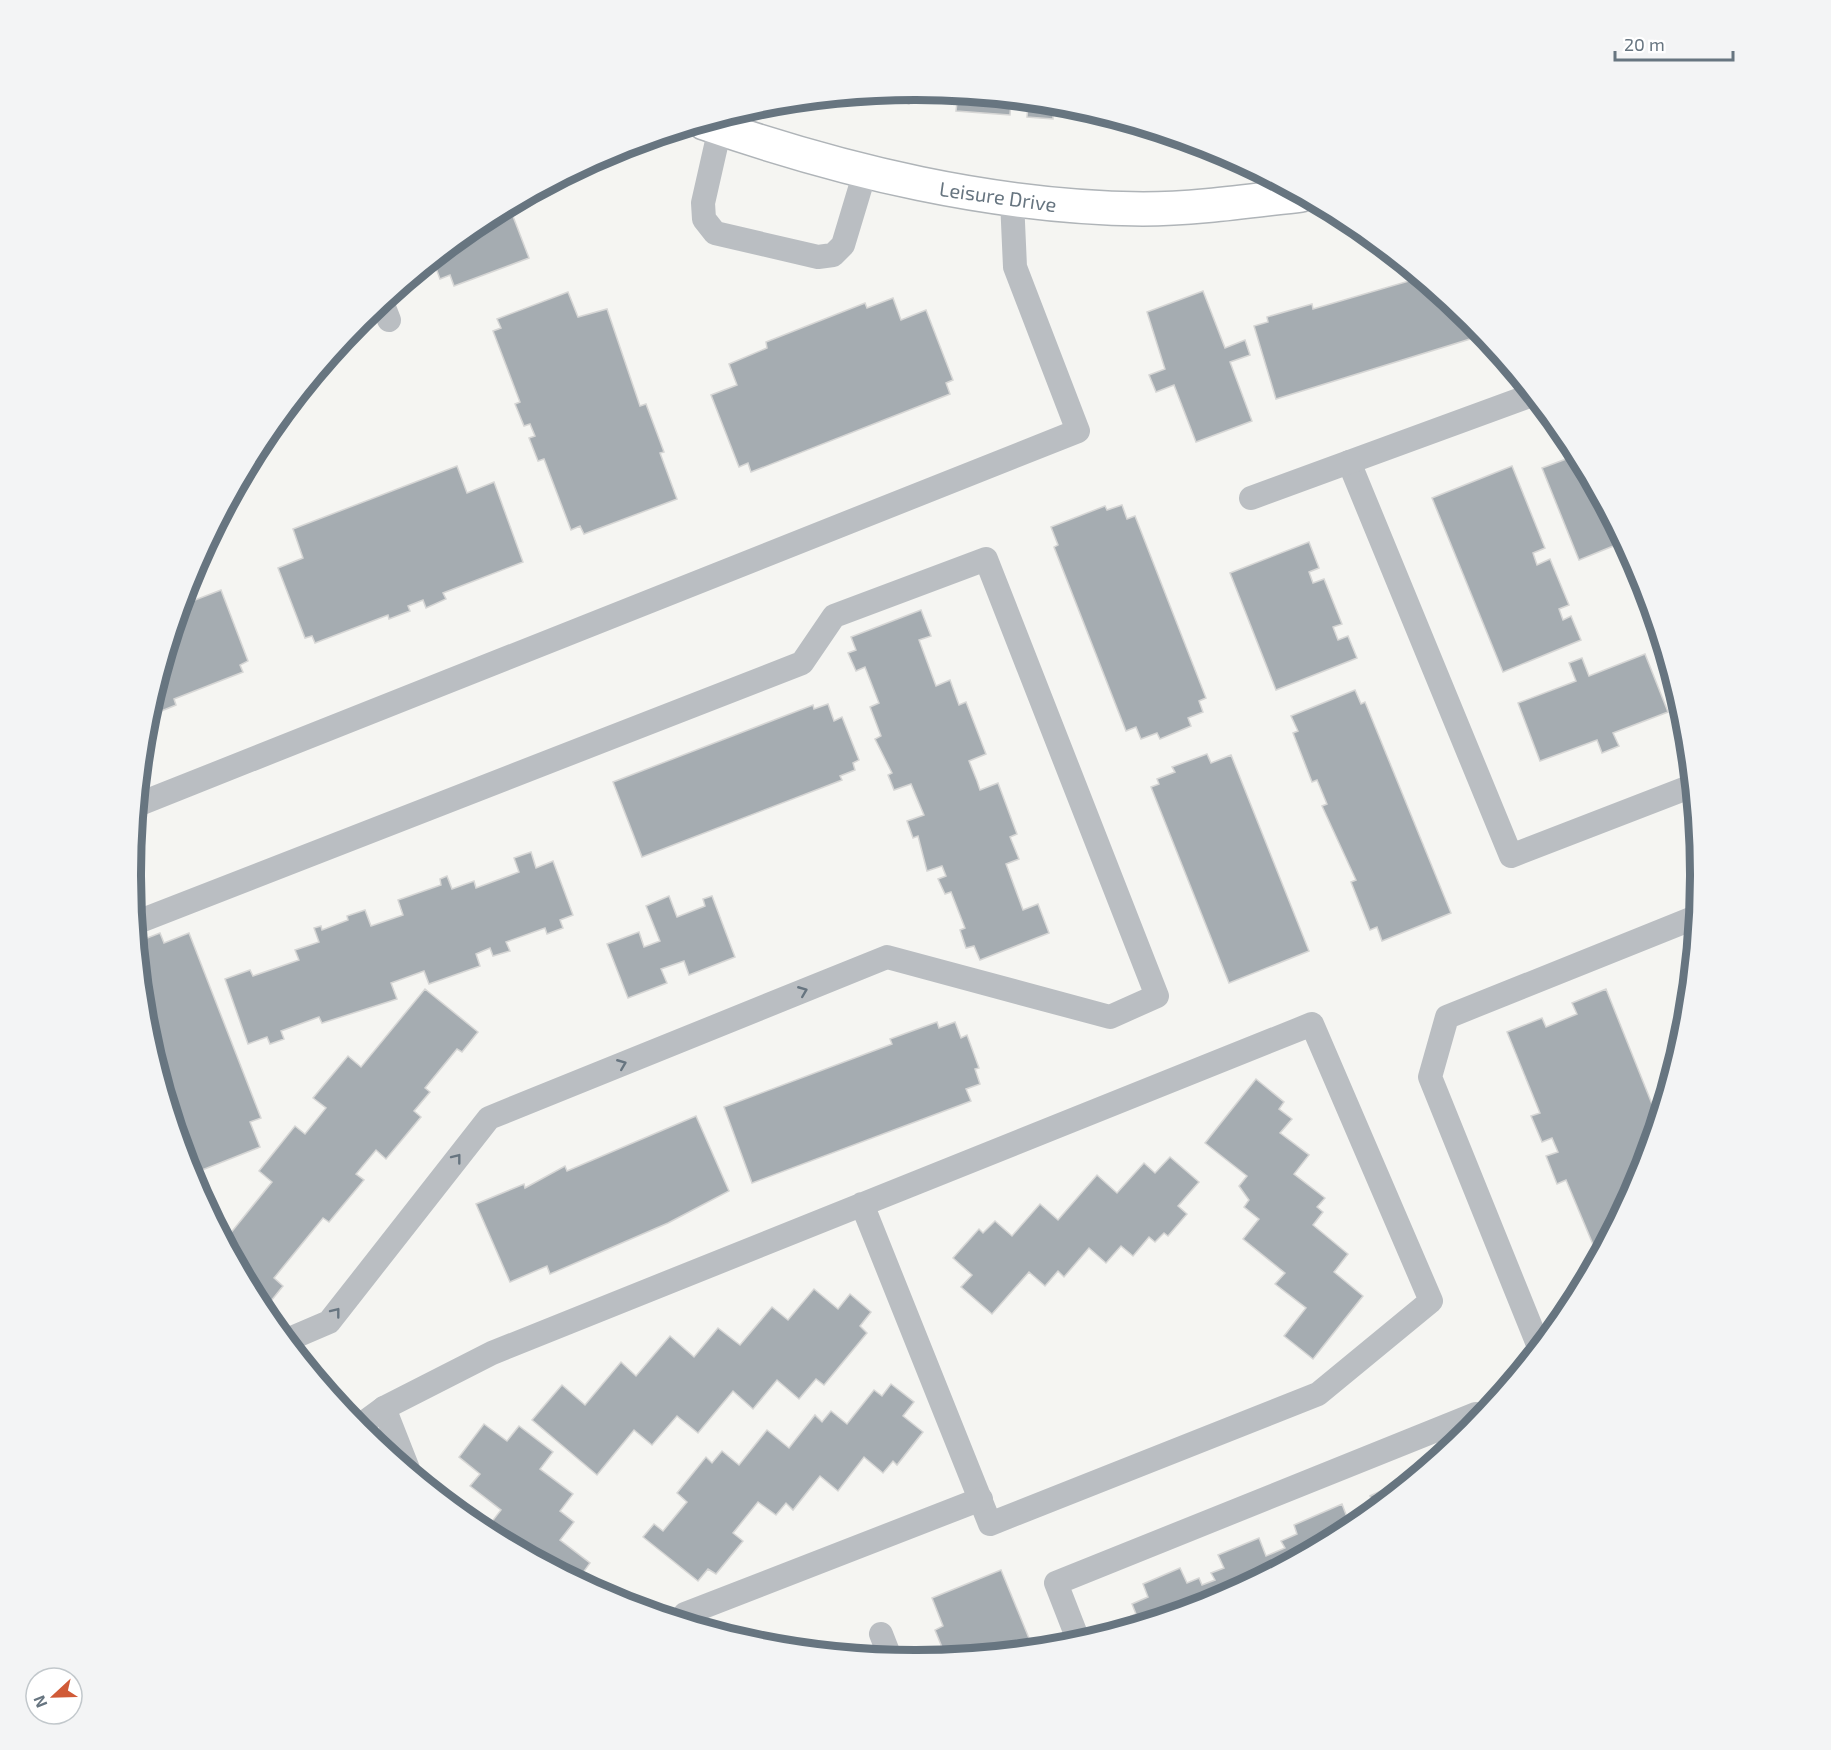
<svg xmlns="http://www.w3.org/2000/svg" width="1831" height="1750" font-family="'Exo 2',sans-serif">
	<rect width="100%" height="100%" fill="#f5f5f2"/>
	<g fill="#a5acb1" stroke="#d6d6d5" stroke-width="1.5">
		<path d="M914,90l-5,14 -31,-10z"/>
		<path d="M958,94l111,11 50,15 -1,4 -65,-11v6l-26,-2 1,-15 -17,-2 -1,15 -54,-4z"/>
		<path d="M509,206l20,52 -75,28 -4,-11 -10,4 -7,-19 47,-38z"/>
		<path d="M1419,278l52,42 12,15 -207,64 -22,-73 14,-4 -1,-5 45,-13 1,5z"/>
		<path d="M1203,291l22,57 20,-8 5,15 -20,7 22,59 -56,21 -22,-57 -18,7 -7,-17 16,-6 -18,-57z"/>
		<path d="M568,292l10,25 29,-8 33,97 6,-2 18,48 -4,1 17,46 -93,35 -4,-8 -9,4 -27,-71 -6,2 -9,-23 6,-2 -5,-12 -6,2 -9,-22 5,-2 -27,-71 8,-3 -4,-9z"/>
		<path d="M893,298l8,22 25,-10 27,70 -7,3 4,11 -199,78 -3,-9 -9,4 -28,-72 26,-10 -8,-21 38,-16 -1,-6 99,-39 2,5z"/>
		<path d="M1577,455l46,87 -44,18 -37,-92z"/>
		<path d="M457,466l10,27 27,-11 29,80 -80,31 3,6 -20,9 -3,-8 -15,6 2,5 -21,8 -1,-4 -73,28 -3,-7 -7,2 -27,-70 25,-10 -10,-29z"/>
		<path d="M1512,466l33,82 -12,5 4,12 13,-6 19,46 -10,4 4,11 8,-4 10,24 -78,32 -71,-174z"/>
		<path d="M1122,505l5,14 8,-3 71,182 -7,3 4,11 -15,6 3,8 -31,13 -3,-6 -16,6 -5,-12 -10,4 -72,-184 4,-2 -7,-18 54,-21 2,4z"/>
		<path d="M1309,542l10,26 -10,4 4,11 11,-4 18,45 -9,3 5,13 10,-4 9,22 -81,32 -46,-117z"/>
		<path d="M188,582l7,18 26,-10 27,71 -8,4 3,7 -69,27 2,6 -22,9 -4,-6z"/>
		<path d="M921,610l10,26 -12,4 17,46 14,-6 9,25 7,-3 20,52 -17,7 8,20 3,9 18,-7 19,51 -7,3 9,22 -13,5 17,46 15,-6 11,29 -69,27 -6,-14 -8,2 -6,-18 5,-2 -14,-36 -6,2 -7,-15 8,-3 -4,-10 -15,5 -9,-35 -5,2 -6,-17 17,-6 -13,-31 -17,6 -6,-15 4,-2 -17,-34 6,-3 -11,-29 9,-4 -14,-36 -9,4 -8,-18 8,-3 -5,-13z"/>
		<path d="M1645,654l23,58 -55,21 6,13 -17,7 -5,-13 -57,21 -22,-58 58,-22 -7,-18 13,-5 7,18z"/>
		<path d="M1355,690l6,14 4,-2 86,211 -69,28 -5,-14 -7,3 -19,-48 5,-2 -34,-74 5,-2 -10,-24 -5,2 -19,-49 5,-2 -7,-15z"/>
		<path d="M828,704l6,17 8,-4 17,43 -6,3 2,7 -15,6 2,4 -200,77 -29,-75 200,-77 1,4z"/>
		<path d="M1207,754l4,9 20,-8 78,196 -80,32 -78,-196 8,-3 -2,-5 18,-7 -3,-5z"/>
		<path d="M531,852l5,16 17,-7 20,54 -13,5 3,8 -16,6 -2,-6 -39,14 4,9 -17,5 -3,-8 -14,6 4,12 -51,18 -5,-13 -33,12 6,16 -75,24 -3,-6 -38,14 3,8 -14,5 -3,-7 -19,7 -23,-65 25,-9 3,6 46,-16 -4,-10 24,-8 -5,-14 7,-2 1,4 26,-10 -1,-4 18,-6 6,16 32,-11 -5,-15 43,-15 -1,-6 7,-3 5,13 22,-8 2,7 43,-16 -5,-14z"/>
		<path d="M669,896l8,21 28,-11 -2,-7 9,-3 23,61 -46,18 -5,-14 -23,8 6,14 -39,15 -21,-54 32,-12 5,15 16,-6 -14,-35z"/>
		<path d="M160,933l4,10 25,-10 72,185 -11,4 10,25 -63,25 -11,-26 -4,1 -36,-119 -9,-86z"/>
		<path d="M425,989l53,43 -16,20 -5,-3 -32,39 5,4 -16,19 7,6 -35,42 -10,-9 -20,24 8,6 -35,42 -6,-4 -49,60 9,8 -16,20 -12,-10 -30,-56 47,-58 -13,-11 36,-45 10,8 21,-26 -13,-10 35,-42 13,11z"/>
		<path d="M1606,989l52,130 -17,57 -44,78 -31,-74 -9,4 -11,-28 12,-4 -6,-14 -10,4 -11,-26 9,-3 -33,-81 35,-14 4,9 31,-13 -5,-11z"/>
		<path d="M937,1022l2,6 16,-6 6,16 6,-3 12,33 -4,1 5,15 -14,5 5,12 -219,82 -28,-76 168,-63 -2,-5z"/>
		<path d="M1256,1079l28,23 -5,7 13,10 -12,14 29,22 -15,19 31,24 -8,9 6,5 -10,13 35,29 -14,18 29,24 -50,63 -29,-23 22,-28 -31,-24 10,-11 -42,-34 16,-20 -15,-12 5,-7 -10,-14 8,-10 -42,-33z"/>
		<path d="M696,1116l33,75 -61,32 -118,51 -3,-8 -37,16 -34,-78 48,-20 1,4 40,-22 2,5z"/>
		<path d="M1170,1157l29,25 -21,24 9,8 -19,22 -4,-3 -9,9 -6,-5 -16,19 -12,-10 -15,17 -17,-15 -25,29 -6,-6 -13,15 -16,-14 -37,42 -31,-27 11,-12 -19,-17 26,-29 4,4 12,-12 17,15 28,-32 18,16 39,-45 20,18 27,-30 11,10z"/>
		<path d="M814,1289l24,20 12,-15 21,18 -11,14 7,7 -43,52 -8,-6 -17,20 -22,-19 -24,29 -20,-18 -35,42 -21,-17 -25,29 -18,-15 -37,45 -65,-55 30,-35 23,20 36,-43 15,14 34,-40 24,21 24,-29 22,17 32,-38 16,13z"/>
		<path d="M891,1384l23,18 -11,14 20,16 -26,33 -4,-4 -10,12 -19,-16 -26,34 -18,-15 -27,34 -7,-7 -10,12 -18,-13 -25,31 10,8 -27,33 -8,-5 -10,12 -55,-44 11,-13 9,7 24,-29 -10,-9 29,-36 6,6 10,-12 17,14 28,-35 22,18 26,-33 7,7 9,-11 16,13 27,-34 8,6z"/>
		<path d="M484,1424l23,17 12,-15 34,26 -13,17 33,25 -13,17 14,11 -14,18 30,23 -8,11 15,12 -3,3 -95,-51 -12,-10 14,-18 -31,-24 10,-12 -21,-17z"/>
		<path d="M1407,1479l1,2 -46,38 -2,-5 15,-6 -5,-12z"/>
		<path d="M1342,1504l9,24 -135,72 -81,25 -4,-9 5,-2 -4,-10 16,-7 -5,-13 37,-16 7,15 12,-5 3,7 13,-5 -4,-7 13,-5 -6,-13 41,-17 7,18 19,-8 -4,-7 16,-7 -3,-9z"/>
		<path d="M1001,1570l32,78 -87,9 -11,-27 8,-4 -11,-28z"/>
	</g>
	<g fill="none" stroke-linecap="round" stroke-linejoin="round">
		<defs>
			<path id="secondary" d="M704,123c142,49 288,84 439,86 52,0 106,-8 158,-14"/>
		</defs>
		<use href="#secondary" stroke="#afb4b8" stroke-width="36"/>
		<g stroke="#babec2" stroke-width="24">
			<path d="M720,128l-17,75 1,16 11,14 103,24 15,-2 10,-10 22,-73"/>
			<path d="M382,302l7,18"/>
			<path d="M1349,462l162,394 181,-70"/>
			<path d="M1251,498l281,-103"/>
			<path d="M137,805l941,-374 -63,-164 -3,-67"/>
			<path d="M135,923l667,-260 32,-47 152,-57 171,437 -47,21 -223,-60 -398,161 -160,204 -42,18"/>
			<path d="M1539,1347l-109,-270 17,-60 249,-100"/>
			<path d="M384,1408l24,61"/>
			<path d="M358,1427l26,-19 108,-55 820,-329 119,277 -113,93 -328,130 -128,-320"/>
			<path d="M685,1614l296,-115"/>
			<path d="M881,1634l9,23"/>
			<path d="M1079,1642l-23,-59 420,-169 3,6"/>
		</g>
		<use href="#secondary" stroke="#fff" stroke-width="33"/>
	</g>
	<defs><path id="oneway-chevron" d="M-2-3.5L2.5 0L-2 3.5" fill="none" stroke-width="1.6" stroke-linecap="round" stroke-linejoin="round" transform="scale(1.5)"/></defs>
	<g stroke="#677580">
		<use href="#oneway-chevron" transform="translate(803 991) rotate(-22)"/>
		<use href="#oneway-chevron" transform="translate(622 1064) rotate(-22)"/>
		<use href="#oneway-chevron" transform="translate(457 1158) rotate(-52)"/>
		<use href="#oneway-chevron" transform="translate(336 1312) rotate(-52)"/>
	</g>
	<g text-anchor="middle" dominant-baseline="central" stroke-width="6" stroke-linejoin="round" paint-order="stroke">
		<g font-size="20" fill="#677580" stroke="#fff">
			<text transform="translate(998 196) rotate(8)">Leisure Drive</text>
		</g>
	</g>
	<path d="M0 0H1831V1750H0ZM915 100H916A774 774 0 0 1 1690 874V876A774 774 0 0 1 916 1650H915A774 774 0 0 1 141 876V874A774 774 0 0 1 915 100Z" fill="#f3f4f5" fill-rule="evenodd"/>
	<path fill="none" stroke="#677580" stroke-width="8" d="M915 100H916A774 774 0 0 1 1690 874V876A774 774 0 0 1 916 1650H915A774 774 0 0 1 141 876V874A774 774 0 0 1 915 100Z"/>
	<g transform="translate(54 1696) rotate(248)"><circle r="28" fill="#ffffff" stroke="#c2c8cc" stroke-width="1.5"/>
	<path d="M0-4.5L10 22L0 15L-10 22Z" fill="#d05a37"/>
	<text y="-9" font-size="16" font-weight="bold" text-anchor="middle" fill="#677580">N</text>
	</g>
	<path d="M1615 51v9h118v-9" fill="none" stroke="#677580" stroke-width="3"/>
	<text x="1624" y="51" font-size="18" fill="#677580" stroke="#ffffff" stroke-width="4.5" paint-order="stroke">20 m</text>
</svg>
